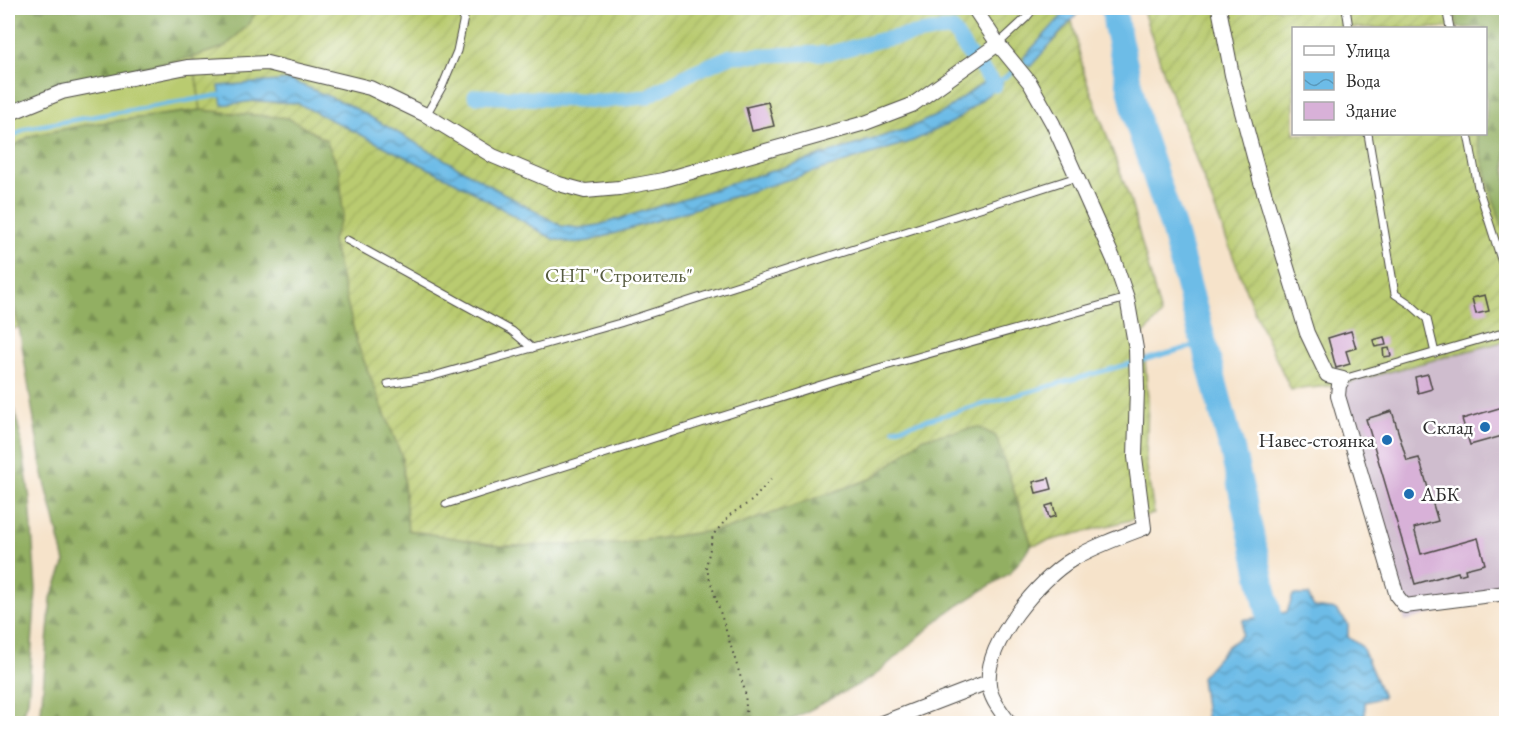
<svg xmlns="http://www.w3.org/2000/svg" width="1514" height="731" font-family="'EB Garamond',serif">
	<defs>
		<pattern id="forest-firs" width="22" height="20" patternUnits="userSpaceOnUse" patternTransform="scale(1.5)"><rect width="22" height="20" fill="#92af62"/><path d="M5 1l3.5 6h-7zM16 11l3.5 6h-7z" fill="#778f51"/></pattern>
		<pattern id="garden-furrows" width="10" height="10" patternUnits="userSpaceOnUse" patternTransform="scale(1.5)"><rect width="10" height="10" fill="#b9cb6f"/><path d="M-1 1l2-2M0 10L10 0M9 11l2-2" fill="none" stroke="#9fae60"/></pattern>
		<pattern id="water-waves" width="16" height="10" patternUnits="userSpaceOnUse" patternTransform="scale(1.5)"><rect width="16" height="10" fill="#6dbce7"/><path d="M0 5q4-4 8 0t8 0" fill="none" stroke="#5a99bb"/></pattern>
	</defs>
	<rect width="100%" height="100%" fill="#fff"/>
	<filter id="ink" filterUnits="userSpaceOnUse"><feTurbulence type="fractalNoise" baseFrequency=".0167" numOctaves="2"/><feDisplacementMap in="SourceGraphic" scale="12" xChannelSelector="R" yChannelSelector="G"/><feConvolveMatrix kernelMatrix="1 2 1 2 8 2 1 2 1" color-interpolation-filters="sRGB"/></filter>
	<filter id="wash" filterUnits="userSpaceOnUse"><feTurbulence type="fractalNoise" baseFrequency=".008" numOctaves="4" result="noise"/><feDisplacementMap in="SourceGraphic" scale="24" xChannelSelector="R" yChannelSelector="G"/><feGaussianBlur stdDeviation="1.35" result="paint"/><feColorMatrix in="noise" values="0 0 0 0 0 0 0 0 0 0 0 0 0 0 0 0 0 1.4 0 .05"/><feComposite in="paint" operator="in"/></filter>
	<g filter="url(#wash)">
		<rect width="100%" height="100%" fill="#f6e3ca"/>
		<path fill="#cfbdce" d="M1506,341v252l-101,28 -66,-236z"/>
		<path fill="#b9cb6f" stroke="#727b4d" stroke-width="1.5" d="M193,57l8,53 -116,15 -55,11 -22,14v-42l54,-25z"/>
		<g fill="url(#forest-firs)" stroke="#5e6d46" stroke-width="1.5">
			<path d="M8,8h251l-12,18 -22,21 -32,10 -131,26 -54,25z"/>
			<path d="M1454,8h52v229l-15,-45 -15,-58h10v-106h-28z"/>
			<path d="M201,110l87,8 38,21 14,32 3,44 -11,25 25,103 45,114 6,73 93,16 119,-2 110,-16 143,-50 50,-40 55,-11 18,9 36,109 -22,28 -64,40 -73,64 -88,46h-745l11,-125 14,-36 -23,-92 -23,-143 -11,-46v-131l22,-14 55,-11z"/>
			<path d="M8,380l13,59 9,60 6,91 -8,111 -9,23 -11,-1z"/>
		</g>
		<g fill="url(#garden-furrows)" stroke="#727b4d" stroke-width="1.5">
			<path d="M259,8h810l15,65 46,126 31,116 -18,20 5,65 -2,60 8,54 -122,31 -36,-109 -18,-9 -55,11 -50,40 -143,50 -110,16 -119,2 -93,-16 -6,-73 -45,-114 -25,-103 11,-25 -3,-44 -14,-31 -38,-22 -87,-8 -8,-53 32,-10 22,-21z"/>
			<path d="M1142,8h312l4,20h-164v106h182l15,58 15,45v104l-167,44 -48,5 -36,-76 -85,-223z"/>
			<path d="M8,281l11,46 -11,4z"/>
		</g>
		<g fill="url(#water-waves)" stroke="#4c7489" stroke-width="1.5">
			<path d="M1069,8h20l-10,4 -49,55 -7,-9z"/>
			<path d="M994,74l9,9 -50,39 -40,19 -323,100 -18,2 -19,-4 -97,-57 -159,-79 -42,-2 -33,4 -3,-19 71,-6 61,26 210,120 18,2 20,-3 307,-96 36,-16z"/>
			<path d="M1293,595h15l6,12 22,3 12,14v13l14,10 21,50 -18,5v21h-158l-6,-46 26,-30 15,-12 1,-15 44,-8z"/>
		</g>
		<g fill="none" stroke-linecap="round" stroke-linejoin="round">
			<g stroke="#6dbce7" stroke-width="4.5">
				<path d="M997,83l32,-23"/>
				<path d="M8,140l18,-12 200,-34"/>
				<path d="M894,429l311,-86"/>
			</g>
			<path stroke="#6dbce7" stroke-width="15" d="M475,96l128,5 43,-4 45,-24 40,-17 99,-3 50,-13 53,-9 20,-1 15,23 27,32"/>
			<path stroke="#6dbce7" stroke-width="26" d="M1114,8l2,17 23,102 34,101 60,225 43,193"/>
		</g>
		<g id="blocks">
			<g fill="#d8b1d8">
				<path d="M768,102l6,24 -22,5 -6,-24z"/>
				<path d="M1485,295l4,16 -13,3 -4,-16z"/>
				<path d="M1351,331l5,17 -10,3 4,13 -14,4 -8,-30z"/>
				<path d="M1384,337l2,8 -11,2 -2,-7z"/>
				<path d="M1389,348l2,8 -7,1 -1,-8z"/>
				<path d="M1428,374l4,15 -14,4 -3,-16z"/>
				<path d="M1506,406v29l-36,10 -8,-26z"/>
				<path d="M1392,411l15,50 12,-3 19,63 -24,7 7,26 57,-16 7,26 -20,5 1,4 -7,2 -1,-3 -43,12 -49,-165z"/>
				<path d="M1049,478l3,11 -16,4 -3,-11z"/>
				<path d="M1053,504l3,12 -7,2 -3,-12z"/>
			</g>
		</g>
	</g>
	<g filter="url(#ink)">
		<use href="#blocks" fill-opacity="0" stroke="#494743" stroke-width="1.5"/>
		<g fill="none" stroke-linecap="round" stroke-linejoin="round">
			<defs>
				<g id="service">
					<path d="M1346,8l3,20"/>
					<path d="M1446,8l4,20"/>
					<path d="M998,44l28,-26 8,-10"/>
					<path d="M426,115l16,-28 15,-36 9,-43"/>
					<path d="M1368,134l27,160 15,10 17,15 8,34"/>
					<path d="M1468,134l10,53 28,88"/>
					<path d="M347,240l165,91 20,17"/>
					<path d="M1343,379l163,-47"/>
					<path d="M388,384l42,-7 190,-54 457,-146"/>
					<path d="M446,504l397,-126 284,-80"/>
				</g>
				<g id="minor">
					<path d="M974,8l24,36 32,39 23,41 61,136 13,38 9,51 1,39 -2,69 9,71c-24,9 -49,18 -71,31 -33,19 -89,85 -84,125 1,15 12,27 21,40"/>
					<path d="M1219,8l13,67 28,104 47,154 20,42 16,4 -4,6 -1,11 59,200 8,10 101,-13"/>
					<path d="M8,114l54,-22 125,-25 80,-4 103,25 56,27 67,41 66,28 26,7 34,-3 44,-8 202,-57 47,-18 86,-61"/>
					<path d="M879,724l109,-42"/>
				</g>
			</defs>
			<use href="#service" stroke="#494743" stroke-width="9"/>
			<use href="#minor" stroke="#494743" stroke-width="16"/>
			<path stroke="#494743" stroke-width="2" stroke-dasharray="1.5 4.5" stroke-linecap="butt" d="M747,724l-2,-33 -39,-124 7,-32 18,-21 22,-14 19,-22"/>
			<use href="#service" stroke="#fff" stroke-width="7"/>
			<use href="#minor" stroke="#fff" stroke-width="14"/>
		</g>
	</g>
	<g fill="#1f6fb2" stroke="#fff" stroke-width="2">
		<circle cx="1485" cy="427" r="6"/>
		<circle cx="1387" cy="440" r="6"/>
		<circle cx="1409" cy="494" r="6"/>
	</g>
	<g text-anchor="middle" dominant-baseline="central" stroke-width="5" stroke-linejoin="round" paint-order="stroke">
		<g font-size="20" fill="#565b3f" stroke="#fff">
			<text x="619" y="275">СНТ "Строитель"</text>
		</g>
		<g font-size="20" fill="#2b2b2b" stroke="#fff" text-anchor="end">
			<text x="1473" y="427">Склад</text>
			<text x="1375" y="440">Навес-стоянка</text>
			<text x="1421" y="494" text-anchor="start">АБК</text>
		</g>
	</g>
	<rect width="1514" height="731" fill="none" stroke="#fff" stroke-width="30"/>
	<rect x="1292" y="27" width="195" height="108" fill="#ffffff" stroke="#aaaaaa" stroke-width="1.5"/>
	<rect x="1304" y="46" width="30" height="9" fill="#ffffff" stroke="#aaaaaa" stroke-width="1.5"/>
	<text x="1346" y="57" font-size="18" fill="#2b2b2b">Улица</text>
	<rect x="1304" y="72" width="30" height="18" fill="url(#water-waves)" stroke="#aaaaaa" stroke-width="1.5"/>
	<text x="1346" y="87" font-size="18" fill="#2b2b2b">Вода</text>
	<rect x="1304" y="102" width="30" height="18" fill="#d8b1d8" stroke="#aaaaaa" stroke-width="1.5"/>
	<text x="1346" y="117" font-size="18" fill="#2b2b2b">Здание</text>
</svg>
